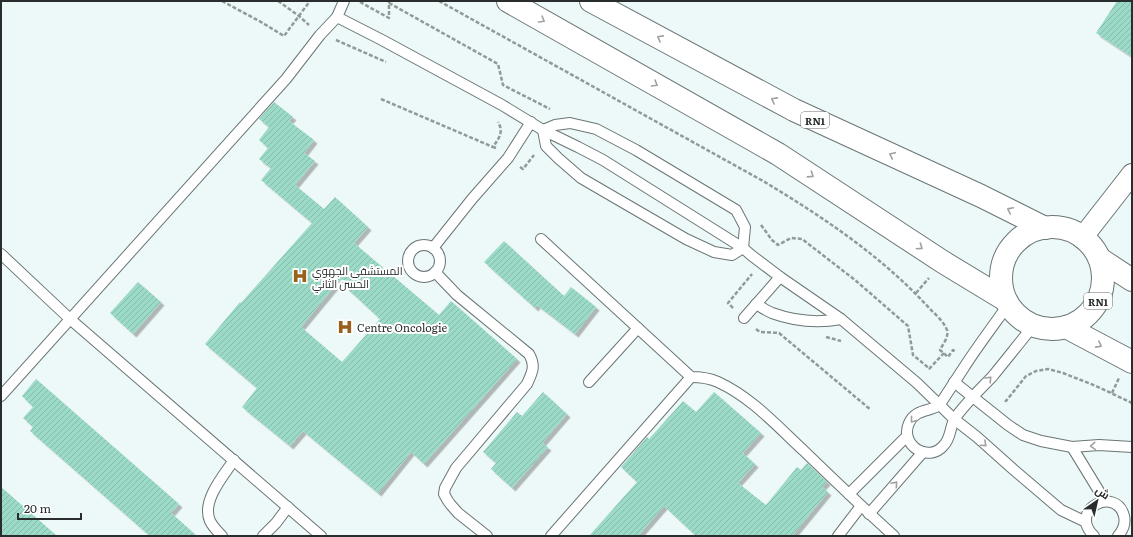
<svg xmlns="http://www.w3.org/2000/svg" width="1133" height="537" font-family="Literata,Cairo,serif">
	<defs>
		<pattern id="building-hatch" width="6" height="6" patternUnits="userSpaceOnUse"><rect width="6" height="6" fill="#9bdac7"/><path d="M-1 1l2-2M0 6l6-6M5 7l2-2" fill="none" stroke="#86bbab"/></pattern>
		<filter id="shadow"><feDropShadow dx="3.5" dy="3.5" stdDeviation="0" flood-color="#0004"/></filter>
	</defs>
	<rect width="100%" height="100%" fill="#edf8f8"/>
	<g fill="url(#building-hatch)" fill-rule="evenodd" filter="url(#shadow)">
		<path d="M1117,1h15v56l-36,-24z"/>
		<path d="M274,102l19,15 -4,4 25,19 -10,13 11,8 -20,24 29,24 11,-12 33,30 -14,16 85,72 12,-14 66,58 -93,105 -13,-12 -33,41 -75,-62 -13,15 -48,-39 15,-19 -52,-44 35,-42 1,1 71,-80 -51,-43 10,-12 -12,-9 9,-11 -9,-8 10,-13 -10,-8zM339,281l41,38 -38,43 -41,-35z"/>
		<path d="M504,241l60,55 7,-9 25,20 -21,27 -38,-29 -2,3 -51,-46z"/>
		<path d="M138,282l23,20 -28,32 -23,-21z"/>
		<path d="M36,379l143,125 -8,9 26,23h-47l-120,-105 3,-4 -10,-9 10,-11 -11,-11z"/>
		<path d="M543,392l24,22 -25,29 6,4 -36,41 -21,-19 5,-6 -13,-11 34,-40 5,4z"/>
		<path d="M714,392l47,41 -18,20 12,11 -17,19 28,22 31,-38 4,3 6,-7 20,19 -5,5 6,5 -36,44h-96l-32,-30 -26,30h-49l48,-54 -16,-15 26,-30 2,2 34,-38 13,11z"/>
		<path d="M1,487l56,49h-56z"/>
	</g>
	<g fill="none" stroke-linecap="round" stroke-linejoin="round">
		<defs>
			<g id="lane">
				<path d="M344,1l-7,16 45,23 120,65 41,25 35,17 25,13 140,88 8,7 29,22 61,42 76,64 37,36 23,18 37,33 47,40 25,12"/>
				<path d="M570,123l26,6 40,21 100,60 9,17 -2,21 -11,7 -18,-3 -28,-13 -105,-61 -23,-20 -12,-12 -3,-16 12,-5z"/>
				<path d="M541,239l150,138c10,0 18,1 27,5 33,15 59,44 85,68 30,29 60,58 91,86"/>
				<circle cx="424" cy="261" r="16"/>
				<path d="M433,248l39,-49 36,-41 23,-36"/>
				<path d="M1,254l69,65 251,217"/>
				<path d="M435,272l22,23 72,59c7,12 3,19 -2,30l-71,84 -11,20 -1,6 4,7 3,4 7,8 29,23"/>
				<path d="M756,304c5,3 11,7 16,9 22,8 47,10 69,6"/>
				<path d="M1008,305c-15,21 -31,42 -45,64 -6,9 -11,17 -17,26 -2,3 -4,7 -7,10 -8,7 -23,3 -30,18 -10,22 20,41 35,22 7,-7 6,-19 11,-27 11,-15 24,-28 37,-41 14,-17 28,-35 42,-52"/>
				<path d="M744,318l36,-41"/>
				<path d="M589,382l49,-54"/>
				<path d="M954,382l54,43 15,10 18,6 31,6 27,-2 33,2"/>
				<path d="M1,396l285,-317 34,-44 17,-18"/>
				<path d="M1072,447l33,54"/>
				<path d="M849,494l58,-58"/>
				<path d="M869,514l54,-62"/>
				<path d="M222,536c-5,-5 -9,-9 -12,-15 -9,-20 14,-46 24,-61"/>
				<path d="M263,536l13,-13 12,-16"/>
				<path d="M551,536l140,-159"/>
				<path d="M838,536l23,-30"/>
				<path d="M1094,536c-27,-26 22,-51 30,-20 2,8 -1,14 -6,20"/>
			</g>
			<path id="street" d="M1082,238l50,-64"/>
			<g id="highway">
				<path d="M508,1l270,153 165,108 61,37"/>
				<path d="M591,1l203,109 187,86 64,32"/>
				<circle cx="1052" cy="278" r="51"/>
				<path d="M1100,259l32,21"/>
				<path d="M1066,327l66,35"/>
			</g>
		</defs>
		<use href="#lane" stroke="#6b7575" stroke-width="12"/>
		<use href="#street" stroke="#6b7575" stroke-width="22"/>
		<use href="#highway" stroke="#6b7575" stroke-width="24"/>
		<g stroke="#919999" stroke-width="2.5" stroke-dasharray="4 2" stroke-linecap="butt">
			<path d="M222,1l39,21 23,14 26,-35"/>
			<path d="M278,1l21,15 10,9"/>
			<path d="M439,1l324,180c60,36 120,76 167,128 6,6 14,13 17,21 2,7 -4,14 -7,20l8,7 5,-7 3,2"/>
			<path d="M360,2l29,16v-17"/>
			<path d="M389,3l109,61 5,21 47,24"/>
			<path d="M336,40l50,22"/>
			<path d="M381,99l112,48"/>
			<path d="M496,148l-3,-1c6,-9 11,-15 5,-25"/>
			<path d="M520,167l3,2 11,-14"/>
			<path d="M761,225l11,15 6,5 13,-7 11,1 53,41 53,46 5,29 17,14"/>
			<path d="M916,293l13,-15"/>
			<path d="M733,308l-5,-5 24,-29"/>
			<path d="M756,329l4,3 20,1"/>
			<path d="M779,333l92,77"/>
			<path d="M826,337l15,4"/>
			<path d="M929,369l15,-16"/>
			<path d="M1112,393l7,-15"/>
			<path d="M1005,400l1,1 20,-25 10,-5 12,-2 15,4 33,13 36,17"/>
		</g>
		<use href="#lane" stroke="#fff" stroke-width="10"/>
		<use href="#street" stroke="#fff" stroke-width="20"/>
		<use href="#highway" stroke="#fff" stroke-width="22"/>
	</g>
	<defs><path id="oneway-chevron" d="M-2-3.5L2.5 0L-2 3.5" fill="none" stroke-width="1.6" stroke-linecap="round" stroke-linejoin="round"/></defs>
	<g stroke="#9fa0a0">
		<use href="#oneway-chevron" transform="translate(542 20) rotate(30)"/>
		<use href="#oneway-chevron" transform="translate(660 38) rotate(-152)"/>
		<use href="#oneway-chevron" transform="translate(655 84) rotate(30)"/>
		<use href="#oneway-chevron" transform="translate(774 100) rotate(-152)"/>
		<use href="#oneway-chevron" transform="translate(892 155) rotate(-155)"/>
		<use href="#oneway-chevron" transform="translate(811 175) rotate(33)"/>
		<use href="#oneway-chevron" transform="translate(1010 210) rotate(-154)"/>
		<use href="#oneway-chevron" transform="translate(920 247) rotate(34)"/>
		<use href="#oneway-chevron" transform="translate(1099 345) rotate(28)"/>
		<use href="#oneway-chevron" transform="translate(989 379) rotate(-47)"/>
		<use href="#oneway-chevron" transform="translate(913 420) rotate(129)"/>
		<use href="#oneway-chevron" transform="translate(984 444) rotate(42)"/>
		<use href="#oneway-chevron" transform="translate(1093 446) rotate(176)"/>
		<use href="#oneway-chevron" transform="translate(895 484) rotate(-49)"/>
	</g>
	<defs>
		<symbol id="hospital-bare" viewBox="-9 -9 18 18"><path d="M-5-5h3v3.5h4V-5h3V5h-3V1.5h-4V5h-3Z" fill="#98601b" stroke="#fff" stroke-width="2.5" paint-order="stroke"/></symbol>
	</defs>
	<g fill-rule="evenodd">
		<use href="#hospital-bare" x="289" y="265" width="22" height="22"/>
		<use href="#hospital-bare" x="334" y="316" width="22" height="22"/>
	</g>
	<g text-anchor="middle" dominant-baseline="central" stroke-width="4" stroke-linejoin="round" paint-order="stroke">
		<g fill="#fff" stroke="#696c6c" stroke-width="1">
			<rect x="801" y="112" width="28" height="16" rx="3"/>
			<rect x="1084" y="293" width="28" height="16" rx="3"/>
		</g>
		<g font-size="10" font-weight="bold" fill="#292d2d">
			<text x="815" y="120">RN1</text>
			<text x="1098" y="301">RN1</text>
		</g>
		<g font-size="11" fill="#292d2d" stroke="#fff" text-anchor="start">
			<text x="312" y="270">المستشفى الجهوي<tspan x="312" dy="13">الحسن الثاني</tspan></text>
			<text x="357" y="327">Centre Oncologie</text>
		</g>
	</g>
	<rect width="1133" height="537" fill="none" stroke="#292d2d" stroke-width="4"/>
	<g transform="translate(1097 501) rotate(34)" stroke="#ffffff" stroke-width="3" paint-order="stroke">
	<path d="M0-3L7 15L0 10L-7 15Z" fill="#292d2d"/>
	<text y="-6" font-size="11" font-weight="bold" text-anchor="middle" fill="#292d2d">ش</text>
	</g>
	<path d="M18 513v6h63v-6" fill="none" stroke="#292d2d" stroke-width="2"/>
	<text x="24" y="513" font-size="12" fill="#292d2d" stroke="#ffffff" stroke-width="3" paint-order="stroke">20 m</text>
</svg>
